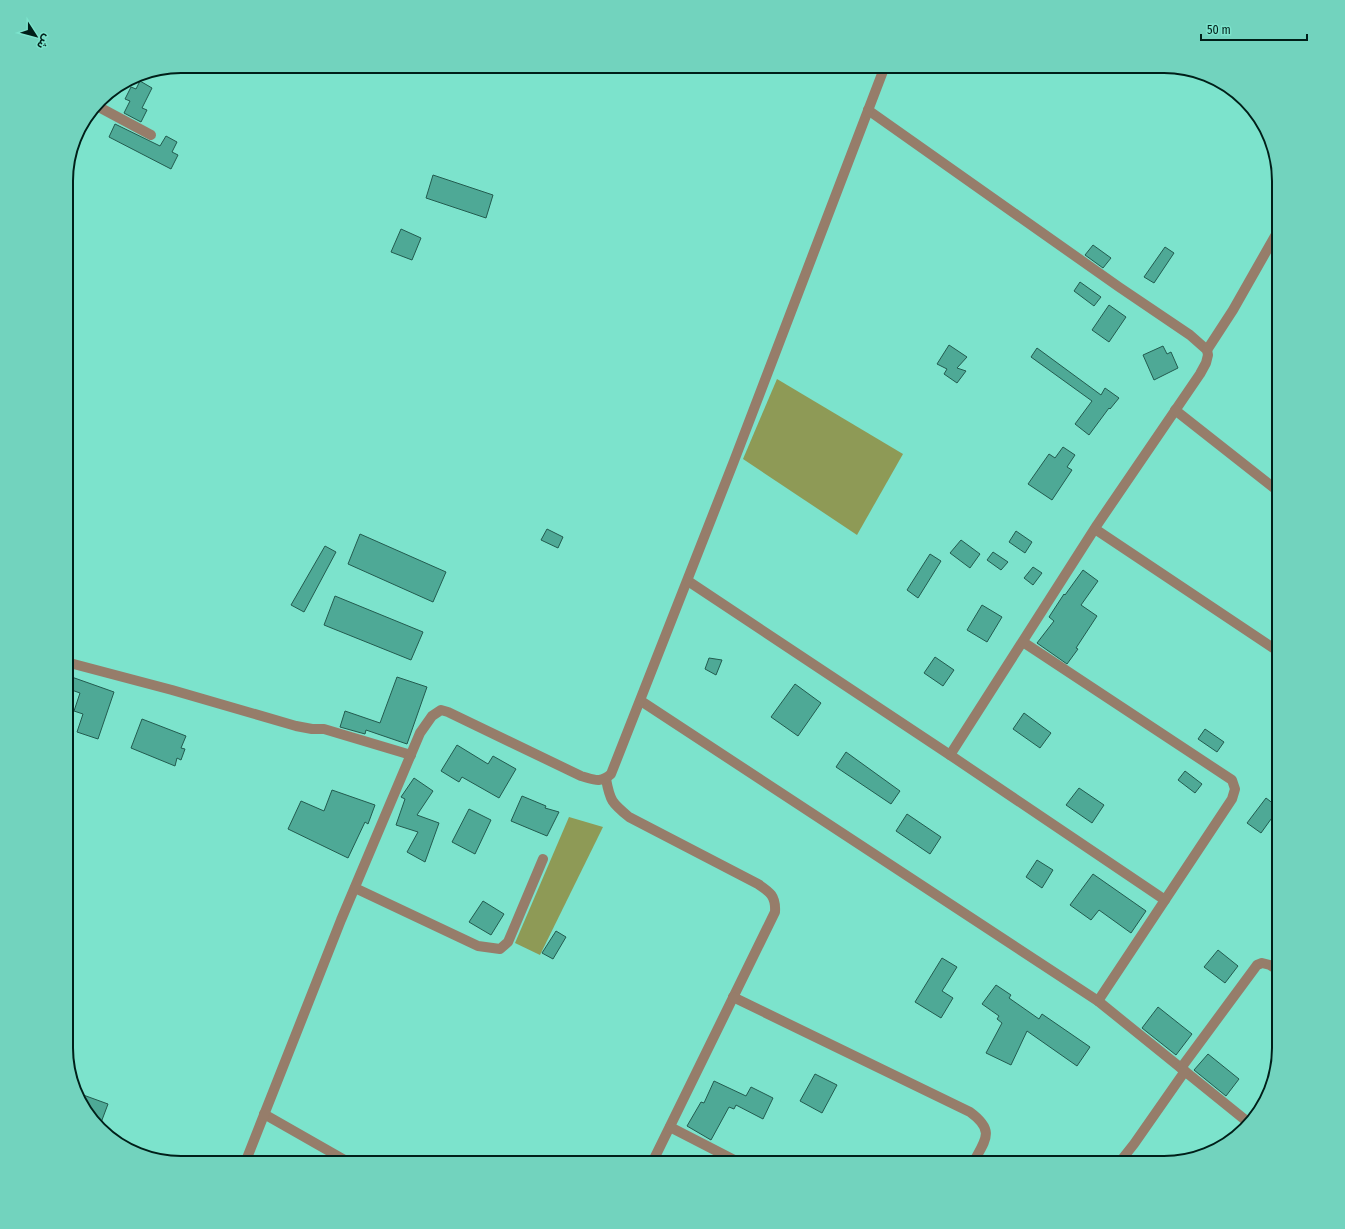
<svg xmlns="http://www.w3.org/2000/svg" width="1345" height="1229" font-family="'Fira Sans Condensed','Noto Sans Arabic',sans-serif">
	<rect width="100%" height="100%" fill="#7ce3cc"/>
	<g fill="#8e9a56">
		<path d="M777,379l126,75 -46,81 -114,-76z"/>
		<path d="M569,817l34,10 -63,128 -25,-12z"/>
	</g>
	<g fill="#4ea996" stroke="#235b4f">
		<path d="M140,81l12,7 -10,20 5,2 -6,12 -17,-9 6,-12 -5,-2 6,-12 5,2z"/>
		<path d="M115,124l45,22 6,-10 11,6 -5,10 6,3 -7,14 -62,-32z"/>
		<path d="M433,175l60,20 -7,23 -60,-20z"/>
		<path d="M401,229l20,9 -9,22 -21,-8z"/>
		<path d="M1093,245l18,13 -8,10 -18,-13z"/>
		<path d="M1165,247l9,6 -20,30 -10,-6z"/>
		<path d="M1080,282l21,15 -7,9 -20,-15z"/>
		<path d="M1109,305l17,12 -17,25 -17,-12z"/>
		<path d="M949,345l18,12 -10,11 9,3 -9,12 -13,-9 3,-5 -10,-5z"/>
		<path d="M1163,346l4,8 4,-2 7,16 -24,12 -11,-25z"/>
		<path d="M1037,348l64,47 4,-7 14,10 -9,11 -1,-1 -20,27 -14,-11 17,-23 -61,-44z"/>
		<path d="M1063,447l12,8 -8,12 5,3 -20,30 -24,-16 21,-30 6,4z"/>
		<path d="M547,529l16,8 -5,11 -17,-8z"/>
		<path d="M1016,531l16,11 -7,11 -16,-11z"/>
		<path d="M360,534l86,38 -13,30 -85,-38z"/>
		<path d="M961,540l19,14 -10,14 -20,-15z"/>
		<path d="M325,546l11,6 -32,60 -13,-7z"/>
		<path d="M993,552l15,10 -7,8 -14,-10z"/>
		<path d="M930,554l11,7 -23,37 -11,-8z"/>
		<path d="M1033,567l9,6 -9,12 -9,-7z"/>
		<path d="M1083,570l15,11 -17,24 16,11 -21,32 2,1 -11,15 -30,-21 17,-22 -5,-4 15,-23 1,1z"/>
		<path d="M335,596l88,36 -12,28 -87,-35z"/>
		<path d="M982,605l20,12 -15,25 -20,-12z"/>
		<path d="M935,657l19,13 -11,16 -19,-13z"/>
		<path d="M709,658l13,2 -6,15 -11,-6z"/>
		<path d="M66,675l48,17 -16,47 -21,-7 6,-18 -9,-3 6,-18 -14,-5z"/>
		<path d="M397,677l30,10 -20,57 -41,-14 -1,4 -25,-7 5,-16 35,12z"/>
		<path d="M795,684l26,19 -23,33 -27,-19z"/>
		<path d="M1024,713l27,20 -11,15 -27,-19z"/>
		<path d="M142,719l44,17 -5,12 4,1 -4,11 -4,-2 -2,8 -44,-18z"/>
		<path d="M1205,729l19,13 -7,10 -19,-13z"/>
		<path d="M457,745l31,19 5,-8 23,13 -17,29 -37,-21 -3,5 -18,-11z"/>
		<path d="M846,752l54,39 -9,13 -55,-37z"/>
		<path d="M1185,771l17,13 -7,9 -17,-13z"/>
		<path d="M414,778l19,13 -16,24 22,8 -14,39 -18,-10 11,-20 -22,-7 9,-26 -4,-2z"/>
		<path d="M1079,788l25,17 -12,18 -26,-18z"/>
		<path d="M332,790l43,15 -7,19 -3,-2 -17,36 -60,-29 13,-28 23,10z"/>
		<path d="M522,796l24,10 -1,2 14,4 -12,24 -36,-15z"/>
		<path d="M1266,798l13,10 -18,25 -14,-10z"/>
		<path d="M469,809l22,11 -16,34 -23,-12z"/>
		<path d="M907,814l34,23 -11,17 -34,-23z"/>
		<path d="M1037,860l16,10 -11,18 -16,-11z"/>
		<path d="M1093,874l53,37 -15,22 -32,-23 -8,10 -21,-15z"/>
		<path d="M483,901l21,13 -13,21 -22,-13z"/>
		<path d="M556,931l10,6 -13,22 -11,-6z"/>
		<path d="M1218,950l20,16 -13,17 -21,-16z"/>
		<path d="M942,958l15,9 -15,24 11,7 -12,20 -26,-16z"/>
		<path d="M996,985l15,10 -2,3 30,21 3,-5 48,33 -13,19 -50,-35 -16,34 -25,-12 16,-30 -5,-4 2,-3 -17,-12z"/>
		<path d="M1158,1007l34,27 -16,21 -34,-27z"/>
		<path d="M1208,1054l31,25 -13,17 -32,-26z"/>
		<path d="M815,1074l22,11 -15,28 -22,-12z"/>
		<path d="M714,1081l32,15 5,-9 22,11 -10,21 -27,-14 -2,4 -5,-2 -18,33 -24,-14 14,-24 3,1z"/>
		<path d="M75,1092l33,12 -9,24z"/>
	</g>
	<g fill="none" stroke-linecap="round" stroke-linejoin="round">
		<g stroke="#967d6a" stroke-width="10">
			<path d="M97,106l54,29"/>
			<path d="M868,110l251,177 71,48 17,15 1,5 -2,8 -6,11 -103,151 -147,230"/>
			<path d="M1207,350l26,-40 46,-81"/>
			<path d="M1175,410l104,82"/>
			<path d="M1095,529l184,123"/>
			<path d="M688,581l262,174 215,145"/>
			<path d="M1023,642l209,138 3,9 -3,10 -134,202"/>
			<path d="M66,662l106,28 124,36 16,3h12l87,26"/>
			<path d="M641,701l457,300 151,122"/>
			<path d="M606,779c4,22 6,24 23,38l129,67c12,8 18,12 17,28l-123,251"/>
			<path d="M355,888l123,58 22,3 8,-7 35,-83"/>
			<path d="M733,997l237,115c26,19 15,28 3,51"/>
			<path d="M1181,1068l76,-103 5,-2 8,2 9,6"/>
			<path d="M264,1114l86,49"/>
			<path d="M670,1127l70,36"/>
			<path d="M245,1163l96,-243 79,-187 12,-17 9,-6 7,2 133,64c12,3 19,8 30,-2l123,-313 151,-395"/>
			<path d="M1119,1163l15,-19 51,-73"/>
		</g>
	</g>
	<path d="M0 0H1345V1229H0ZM181 73H1164A108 108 0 0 1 1272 181V1048A108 108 0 0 1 1164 1156H181A108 108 0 0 1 73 1048V181A108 108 0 0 1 181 73Z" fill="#72d3be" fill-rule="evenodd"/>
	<path fill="none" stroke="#001f19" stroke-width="2" d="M181 73H1164A108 108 0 0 1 1272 181V1048A108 108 0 0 1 1164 1156H181A108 108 0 0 1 73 1048V181A108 108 0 0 1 181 73Z"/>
	<g transform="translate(36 36) rotate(126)" stroke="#7ce3cc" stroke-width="3" paint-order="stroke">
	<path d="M0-3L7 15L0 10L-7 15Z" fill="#001f19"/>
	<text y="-6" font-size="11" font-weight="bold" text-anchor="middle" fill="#001f19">ش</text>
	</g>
	<path d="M1201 34v6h106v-6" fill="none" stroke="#001f19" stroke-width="2"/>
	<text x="1207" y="34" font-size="12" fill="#001f19" stroke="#7ce3cc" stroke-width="3" paint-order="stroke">50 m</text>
</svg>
